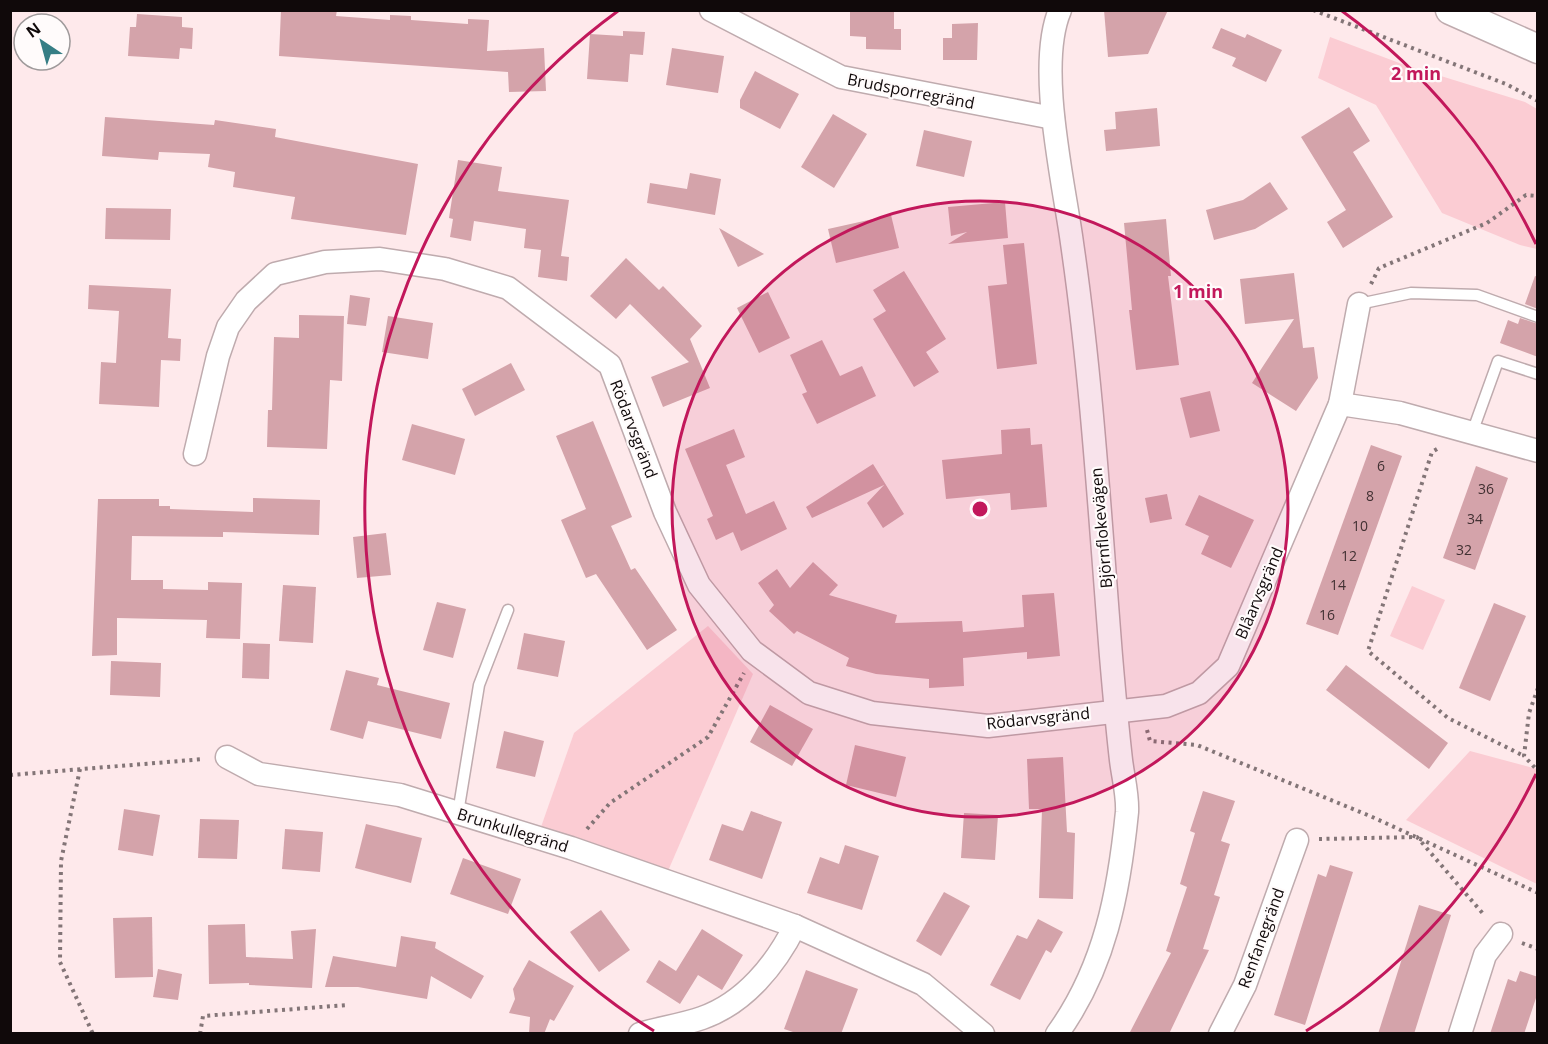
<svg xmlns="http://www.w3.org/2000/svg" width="1548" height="1044" font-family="'Open Sans',sans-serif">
	<rect width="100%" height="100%" fill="#fee9eb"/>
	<g fill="#fbccd3">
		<path d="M1330,37l72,27 123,38 12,7v140l-17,-4 -78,-32 -66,-108 -58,-27z"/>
		<path d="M1412,586l33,14 -22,50 -33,-14z"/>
		<path d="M708,626l45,48 -85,197 -127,-44 33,-94z"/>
		<path d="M1470,751l67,18v115l-131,-64z"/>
	</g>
	<g fill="#d4a3aa">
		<path d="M281,10h56l-1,6 54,4v-5l21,1v4l57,4v-5l21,1 -2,31 57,-3 2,43 -37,1 -1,-20 -229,-16z"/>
		<path d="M1104,10h64l-20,44 -40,3z"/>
		<path d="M850,12h44v17h7v21l-35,-1v-12l-16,-1z"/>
		<path d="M137,14l45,3v10l11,1 -1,21 -12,-1 -1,11 -51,-3 2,-29h6z"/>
		<path d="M978,23l-1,37h-34v-22h9v-14z"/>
		<path d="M1221,28l24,10 2,-4 35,16 -16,32 -34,-16 4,-8 -24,-10z"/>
		<path d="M623,31l22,1 -2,23 -13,-1 -2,28 -41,-3 3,-45 33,2z"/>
		<path d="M672,48l52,8 -6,37 -52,-8z"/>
		<path d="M755,71l44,23 -19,35 -40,-21v-8z"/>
		<path d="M1349,107l21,34 -17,11 40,65 -50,31 -16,-26 19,-12 -45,-73z"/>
		<path d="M1157,108l3,38 -54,5 -2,-21 12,-1 -1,-17z"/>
		<path d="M833,114l34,20 -33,54 -33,-21z"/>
		<path d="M105,117l109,8 1,-5 61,9 -1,8 143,27 -12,71 -115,-16 4,-22 -62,-10 2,-15 -27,-5 2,-13 -51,-2 -1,8 -56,-4z"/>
		<path d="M924,130l48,11 -8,36 -48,-11z"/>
		<path d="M458,160l44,7 -4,24 71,9 -8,56 8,1 -2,24 -29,-4 3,-27 -17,-2 2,-19 -52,-8 -3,20 -21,-4 3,-18 -4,-1z"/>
		<path d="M690,173l31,6 -6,36 -68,-12 3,-20 37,6z"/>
		<path d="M1270,182l18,27 -33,20 -41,11 -8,-30 37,-10z"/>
		<path d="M1005,202l3,36 -60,6 19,-12 -16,4 -3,-29z"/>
		<path d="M106,208l65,1 -1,31 -65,-1z"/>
		<path d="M891,215l8,33 -63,15 -8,-34z"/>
		<path d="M1166,219l5,57h-3l11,89 -43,5 -7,-60h3l-8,-87z"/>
		<path d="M719,228l45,26 -26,13z"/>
		<path d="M1024,243l13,121 -40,5 -9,-83 19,-2 -4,-39z"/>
		<path d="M626,258l33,32 4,-4 39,40 -12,13 20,49 -47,19 -12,-30 38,-15 -59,-58 -14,15 -26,-23z"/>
		<path d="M904,271l42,68 -20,13 13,20 -25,15 -41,-68 13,-8 -13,-21z"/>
		<path d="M1294,273l9,75 11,-1 4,31 -22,33 -44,-28 42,-64 -49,5 -5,-45z"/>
		<path d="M1535,276l3,1v32l-13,-5z"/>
		<path d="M89,285l82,4 -3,49 13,1 -1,22 -19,-1 -2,47 -60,-3 2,-42 15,1 3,-52 -31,-2z"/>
		<path d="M768,292l22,46 -31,15 -22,-45z"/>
		<path d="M350,295l20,3 -4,28 -19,-2z"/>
		<path d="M299,315l45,1 -2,65 -12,-1 -3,69 -60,-2 1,-37h4l2,-73 25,1z"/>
		<path d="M388,316l45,7 -5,36 -46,-7z"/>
		<path d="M1520,318l18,6v33l-38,-14 8,-23 10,4z"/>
		<path d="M822,340l18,36 22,-10 14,30 -59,28 -15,-30 5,-2 -17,-37z"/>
		<path d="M511,363l14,27 -50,26 -13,-27z"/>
		<path d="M1210,391l10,40 -30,7 -10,-40z"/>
		<path d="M593,421l39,96 -21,9 20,44 4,-2 42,62 -30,20 -51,-76 -10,4 -25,-58 25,-11 -30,-73z"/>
		<path d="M412,424l53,15 -10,36 -53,-15z"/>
		<path d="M1030,428l1,17 11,-1 5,63 -36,3 -1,-17 -64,6 -4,-39 60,-6 -1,-24z"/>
		<path d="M734,429l11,28 -19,8 20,49 28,-13 13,28 -46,22 -8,-19 -17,8 -9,-21 6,-3 -28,-67z"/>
		<path d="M1371,445l31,11 -64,179 -32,-11z"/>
		<path d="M873,464l31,50 -21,14 -16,-25 17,-18 -72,33 -6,-11z"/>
		<path d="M1476,466l32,12 -33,92 -32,-12z"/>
		<path d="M1167,494l5,25 -22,4 -5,-25z"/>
		<path d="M1199,495l55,25 -23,48 -30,-14 8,-18 -24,-11z"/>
		<path d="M253,498l67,2 -1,35 -96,-3v5l-91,-1 -1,44h32v9l45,1v-8l34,1 -2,56 -34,-1 1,-18 -90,-2v37l-25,1 6,-157h61v7h11v3l83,3z"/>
		<path d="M386,533l5,42 -34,3 -4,-41z"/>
		<path d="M813,562l25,23 -9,10 68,20 -2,8 67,-2 1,11 61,-5 -2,-32 32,-2 6,63 -33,3v-7l-64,6 1,28 -35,2v-9l-53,-5 -30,-8 3,-8 -52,-27 -3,3 -25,-23 5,-6 -16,-22 19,-14 13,19z"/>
		<path d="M283,585l33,2 -3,56 -34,-2z"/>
		<path d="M437,602l29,7 -13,49 -30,-8z"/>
		<path d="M1494,603l32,13 -36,85 -31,-13z"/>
		<path d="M524,633l41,8 -7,36 -41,-8z"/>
		<path d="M243,643l27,1 -1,35 -27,-1z"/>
		<path d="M111,661l50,2 -1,34 -50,-2z"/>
		<path d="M1346,665l102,78 -19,26 -103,-79z"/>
		<path d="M346,670l33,8 -2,7 73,18 -9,36 -73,-18 -5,18 -33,-9z"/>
		<path d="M770,705l43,24 -21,37 -42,-24z"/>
		<path d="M504,731l40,10 -9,36 -39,-9z"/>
		<path d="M855,745l51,12 -10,40 -50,-12z"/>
		<path d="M1063,757l4,75 8,1 -2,66 -34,-1 3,-89h-13l-2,-50z"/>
		<path d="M1203,791l32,10 -14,40 9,3 -16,51 6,2 -17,52 6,1 -40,84h-40l42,-81 -5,-2 21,-64 -7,-3 15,-51 -5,-2z"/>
		<path d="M124,809l36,6 -7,41 -35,-6z"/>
		<path d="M751,811l31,11 -20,57 -53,-19 13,-36 21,7z"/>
		<path d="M964,813l34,2 -3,45 -34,-2z"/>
		<path d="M200,819l39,1 -2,39 -39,-1z"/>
		<path d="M366,824l56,14 -11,45 -56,-15z"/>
		<path d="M285,829l38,3 -3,40 -38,-3z"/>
		<path d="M845,845l34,11 -17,54 -55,-17 13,-36 19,7z"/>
		<path d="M463,858l58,21 -13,35 -58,-20z"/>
		<path d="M1330,865l23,7 -48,153 -31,-10 44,-141 8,3z"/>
		<path d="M944,892l26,14 -29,50 -25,-15z"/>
		<path d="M1419,905l32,10 -37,119h-36z"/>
		<path d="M601,910l29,40 -31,22 -29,-40z"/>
		<path d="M152,917l1,60 -38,1 -2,-60z"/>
		<path d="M1038,919l25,13 -12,21 -5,-3 -26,50 -30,-15 27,-50 10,4z"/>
		<path d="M245,924l1,33 47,2 -2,-28 25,-2 -4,59 -63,-3v-2l-40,1 -1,-59z"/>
		<path d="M702,929l41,26 -21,35 -24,-15 -18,29 -34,-22 13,-22 17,11z"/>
		<path d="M401,936l35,6 -1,6 49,28 -13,23 -40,-23 -4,23 -69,-12h-33l8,-31 63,11z"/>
		<path d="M529,960l45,26 -20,35 -4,-2 -6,15h-15l1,-17 -21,-4 6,-14 -2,-10z"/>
		<path d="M158,969l24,5 -4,26 -25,-3z"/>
		<path d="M806,970l52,19 -17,45h-42l-15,-5z"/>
		<path d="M1520,971l18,6v15l-14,42h-34l18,-55 8,3z"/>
	</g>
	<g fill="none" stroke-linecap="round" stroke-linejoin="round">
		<defs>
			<g id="service">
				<path d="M1359,304l52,-11 66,2 61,22"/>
				<path d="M1472,433l26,-72 40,13"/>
				<path d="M458,813l21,-128 29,-75"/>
			</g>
			<g id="minor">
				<path d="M711,10l130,67 212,41"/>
				<path d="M1340,404l60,9 138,38"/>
				<path d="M195,454l23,-98 10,-29 18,-26 29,-27 50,-12 55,-3 65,10 63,19 102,77 55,147 34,73 53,66 57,42 63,20 116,13 178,-20 33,-13 29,-27 112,-262 19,-100"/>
				<path d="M227,757l32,17 141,21 171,53 224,78 128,58 60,50"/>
				<path d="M640,1034c20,-6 42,-9 62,-16 43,-15 74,-54 93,-92"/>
				<path d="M1057,1034c48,-66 62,-142 70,-222 1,-17 -4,-35 -6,-52 -4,-35 -7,-69 -10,-104 -11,-138 -19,-276 -39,-413 -8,-60 -36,-177 -12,-233"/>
				<path d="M1220,1034l25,-49 52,-145"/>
				<path d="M1460,1034l25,-79 16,-21"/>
			</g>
			<path id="tertiary" d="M1450,10l88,39"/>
		</defs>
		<use href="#service" stroke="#bfabae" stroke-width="13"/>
		<use href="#minor" stroke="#bfabae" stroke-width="25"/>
		<use href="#tertiary" stroke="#bfabae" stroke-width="31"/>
		<g stroke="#837577" stroke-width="4" stroke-dasharray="3 4.5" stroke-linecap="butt">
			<path d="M1313,10l193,74 32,17"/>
			<path d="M1371,284l8,-16 108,-45 39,-28 12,1"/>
			<path d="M1437,449l-5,3 -64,199 80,67 76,38"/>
			<path d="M1538,688l-9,25 -5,43 14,15"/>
			<path d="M1147,730l3,11 47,4 173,71 168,77"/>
			<path d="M80,769l-19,92 -1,101 33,72"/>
			<path d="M10,775l194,-16"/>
			<path d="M587,829l23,-26 98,-66 36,-64"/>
			<path d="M1319,839l98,-2 68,79"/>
			<path d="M1522,943l16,6"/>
			<path d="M200,1034l3,-18 144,-11"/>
		</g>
		<use href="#service" stroke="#fff" stroke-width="10"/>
		<use href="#minor" stroke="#fff" stroke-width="22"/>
		<use href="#tertiary" stroke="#fff" stroke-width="28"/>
	</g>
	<circle cx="980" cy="509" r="308" fill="#c2185b" fill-opacity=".12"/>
	<g fill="none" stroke="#c2185b" stroke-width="3">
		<circle cx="980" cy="509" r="308"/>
		<path d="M1536 774A616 616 0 0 1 1306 1031M654 1031A616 616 0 0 1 618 11M1342 11A616 616 0 0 1 1536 244"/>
	</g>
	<g text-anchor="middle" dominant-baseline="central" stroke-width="4.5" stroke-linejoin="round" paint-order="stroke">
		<g font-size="14" fill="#413032">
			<text x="1381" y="465">6</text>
			<text x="1486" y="488">36</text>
			<text x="1370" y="495">8</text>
			<text x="1475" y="518">34</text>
			<text x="1360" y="525">10</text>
			<text x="1464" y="549">32</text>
			<text x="1349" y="555">12</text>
			<text x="1338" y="584">14</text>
			<text x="1327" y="614">16</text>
		</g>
		<g font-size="16" fill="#10090a" stroke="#fffbfb">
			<text transform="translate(911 91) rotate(11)">Brudsporregränd</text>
			<text transform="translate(634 429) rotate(69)">Rödarvsgränd</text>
			<text transform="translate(1101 528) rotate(-95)">Björnflokevägen</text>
			<text transform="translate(1259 593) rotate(-67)">Blåarvsgränd</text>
			<text transform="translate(1038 718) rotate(-6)">Rödarvsgränd</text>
			<text transform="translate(513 830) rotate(17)">Brunkullegränd</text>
			<text transform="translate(1261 938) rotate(-70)">Renfanegränd</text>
		</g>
	</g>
	<circle cx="980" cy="509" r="9" fill="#c2185b" stroke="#fffbfb" stroke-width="3"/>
	<g font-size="18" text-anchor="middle" font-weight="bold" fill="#c2185b" stroke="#fffbfb" stroke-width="4.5" stroke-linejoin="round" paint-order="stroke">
		<text x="1416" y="80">2 min</text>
		<text x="1198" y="298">1 min</text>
	</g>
	<rect width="1548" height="1044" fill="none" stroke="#10090a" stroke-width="24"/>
	<g transform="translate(42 42) rotate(324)"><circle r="28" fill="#fffbfb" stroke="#9f9a9b" stroke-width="1.5"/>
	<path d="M0-4.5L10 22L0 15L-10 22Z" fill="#367e85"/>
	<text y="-9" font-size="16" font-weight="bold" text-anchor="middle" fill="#10090a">N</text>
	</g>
</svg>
